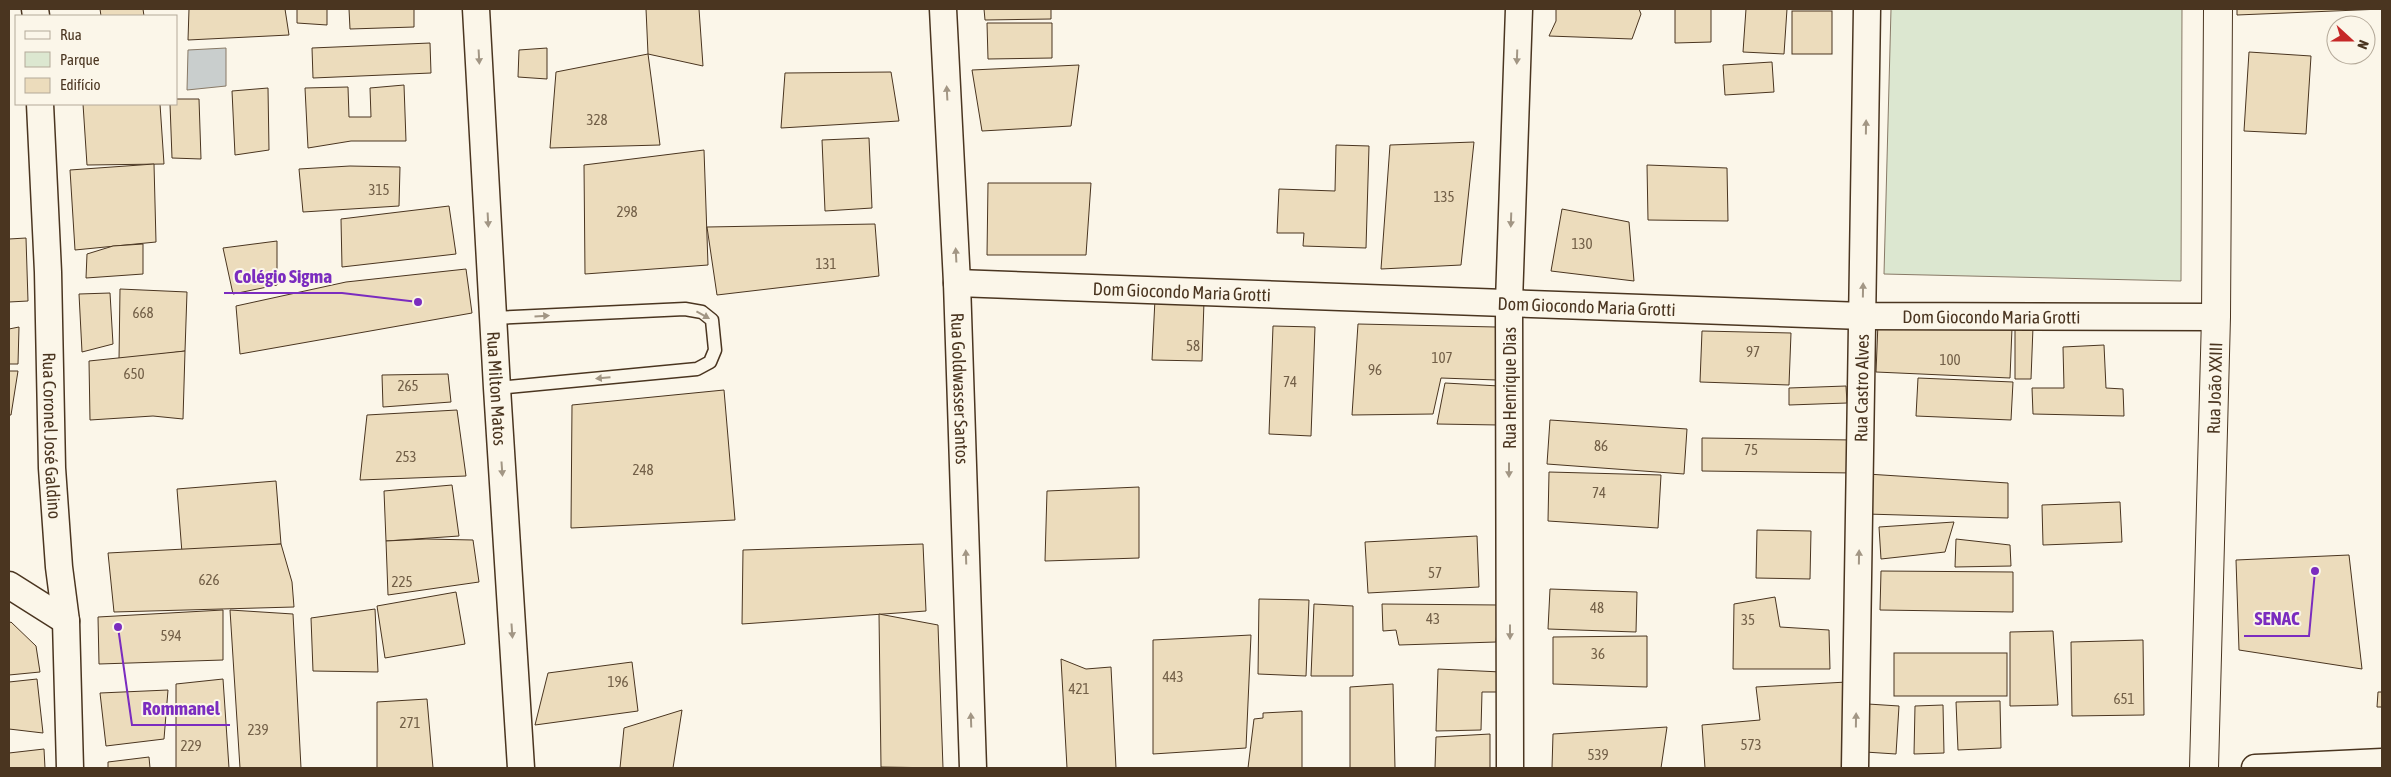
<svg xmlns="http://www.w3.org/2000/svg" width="2391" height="777" font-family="'Asap Condensed',sans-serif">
	<rect width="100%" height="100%" fill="#fbf6e9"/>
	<path fill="#dce7d0" stroke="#887966" d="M1891,9h291l-1,272 -297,-7z"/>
	<path fill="#c9cecd" stroke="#887966" d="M226,48v38l-39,4 1,-40z"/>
	<g fill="#ecdcbc" stroke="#4a3520">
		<path d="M100,9h43l1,7h-43z"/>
		<path d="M189,9h96l4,26 -101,5z"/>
		<path d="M297,9h30v16l-30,-2z"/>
		<path d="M349,9h65v18l-64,2z"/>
		<path d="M646,9h53l4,57 -55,-12z"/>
		<path d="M984,9h67v10l-66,1z"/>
		<path d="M1556,9h83l2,5 -9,25 -83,-3 7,-15z"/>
		<path d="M1675,9h36v33l-36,1z"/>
		<path d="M1746,9h41l-3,45 -41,-2z"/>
		<path d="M2237,9h145l-145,6z"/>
		<rect x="1792" y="11" width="40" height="43"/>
		<path d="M987,23h65v35l-64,1z"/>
		<path d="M430,43l1,30 -118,5 -1,-30z"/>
		<path d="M547,48v31l-29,-2 1,-27z"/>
		<path d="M2249,52l62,4 -5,78 -62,-3z"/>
		<path d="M648,54l12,91 -110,3 6,-76z"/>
		<path d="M1772,62l2,30 -49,3 -2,-30z"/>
		<path d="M1079,65l-8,61 -89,5 -10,-61z"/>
		<path d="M891,72l8,49 -118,7 4,-55z"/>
		<path d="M404,85l2,56h-55l-43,7 -3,-60 43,-1 1,30h22l-1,-29z"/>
		<path d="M268,88l1,62 -34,5 -3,-64z"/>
		<path d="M176,99h23l2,60 -29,-1 -2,-54h6z"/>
		<path d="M83,104h77l4,60 -77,1z"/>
		<path d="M869,138l3,70 -47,3 -3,-71z"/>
		<path d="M1474,142l-13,123 -80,4 9,-124z"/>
		<path d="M1336,145l33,1 -3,102 -63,-2 1,-13h-27l2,-44 56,2z"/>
		<path d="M704,150l4,115 -123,9 -1,-109z"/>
		<path d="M154,164l2,78 -81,8 -5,-80z"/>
		<path d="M1647,165l80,3 1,53 -80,-1z"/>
		<path d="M350,166l50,1 -1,39 -96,6 -4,-43z"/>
		<path d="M988,183h103l-5,72h-99z"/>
		<path d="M449,206l7,48 -114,13 -1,-48z"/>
		<path d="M1562,209l67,13 5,59 -83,-10z"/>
		<path d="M875,224l4,52 -162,19 -10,-68z"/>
		<path d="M26,238l2,63 -19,1v-63z"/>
		<path d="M277,241v44l-44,9 -10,-46z"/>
		<path d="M143,244v30l-57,4 1,-24 26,-8z"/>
		<path d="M466,269l6,44 -232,41 -4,-48 110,-24z"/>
		<path d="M120,289l67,3 -2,59 -66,9z"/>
		<path d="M110,293l3,51 -31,8 -3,-58z"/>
		<path d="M1155,299l49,2 -2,60 -50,-1z"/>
		<path d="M1878,323l134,5 -2,50 -134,-6z"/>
		<path d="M1358,324l138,3 1,53 -56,-2 -8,36 -81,1z"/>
		<path d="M1273,326l42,1 -4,109 -42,-2z"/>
		<path d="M19,327l-1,37h-9v-35z"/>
		<path d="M2015,327h18l-2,52h-16z"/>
		<path d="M1702,331l89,2 -2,52 -89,-3z"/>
		<path d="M2104,345l2,43 17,1 1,27 -91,-2 -1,-26h32l-1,-41z"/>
		<path d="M185,351l-2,68 -30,-3 -63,4 -1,-59z"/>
		<path d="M9,371h9l-7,44h-2z"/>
		<path d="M448,374l3,28 -68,5 -1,-32z"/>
		<path d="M1918,378l95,4 -2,38 -95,-4z"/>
		<path d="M1445,383l54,3v39l-62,-1z"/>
		<path d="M1846,386l1,17 -58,2v-17z"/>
		<path d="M724,390l11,130 -164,8 1,-123z"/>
		<path d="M457,410l9,66 -106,4 7,-65z"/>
		<path d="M1550,420l137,9 -3,45 -137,-10z"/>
		<path d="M1702,438l152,2v33l-152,-2z"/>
		<path d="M1549,472l112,3 -3,53 -110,-7z"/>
		<path d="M1867,474l141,9v35l-142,-4z"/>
		<path d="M276,481l5,63 -99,9 -5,-64z"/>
		<path d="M452,485l7,51 -73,5 -2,-50z"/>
		<path d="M1139,487v71l-94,3 2,-70z"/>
		<path d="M2120,502l2,40 -79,3 -1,-40z"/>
		<path d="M1954,522l-9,30 -64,7 -2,-32z"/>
		<path d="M1757,530l54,1 -1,48 -54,-1z"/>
		<path d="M1477,536l2,51 -111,6 -3,-51z"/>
		<path d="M426,539l47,1 6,42 -91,13 -2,-54z"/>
		<path d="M1956,539l54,6 1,21 -56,1z"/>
		<path d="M281,544l11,38 2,25 -180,5 -6,-59z"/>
		<path d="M923,544l3,67 -184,13 1,-74z"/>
		<path d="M2349,555l13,114 -123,-19 -3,-90z"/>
		<path d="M1881,571l132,1v40l-133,-2z"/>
		<path d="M1550,589l87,3 -1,40 -88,-3z"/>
		<path d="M456,592l9,52 -80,14 -8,-52z"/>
		<path d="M1775,597l5,30 49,3 1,39h-97l1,-65z"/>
		<path d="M1259,599l50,1 -3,76 -48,-2z"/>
		<path d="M1314,604l39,2v70h-42z"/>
		<path d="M1382,604l117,1 -3,37 -97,3 -3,-15 -13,1z"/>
		<path d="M375,609l3,63 -65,-1 -2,-53z"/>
		<path d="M223,610v50l-124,4 -1,-47z"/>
		<path d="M230,610l63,4 8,154h-61z"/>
		<path d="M879,614l59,11 5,143 -62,-1z"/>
		<path d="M11,622l25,24 4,26 -31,3v-52z"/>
		<path d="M2053,631l5,74 -48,1v-74z"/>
		<path d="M1251,635l-5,113 -93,6v-114z"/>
		<path d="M1647,636v51l-94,-3v-47z"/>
		<path d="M2143,640l1,75 -72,1 -1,-74z"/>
		<rect x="1894" y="653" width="113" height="43"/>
		<path d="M1061,659l25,10 25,-2 5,101h-49z"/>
		<path d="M632,662l6,49 -103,14 13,-52z"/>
		<path d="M1438,669l63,3v20h-19l-1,38 -45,1z"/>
		<path d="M37,679l6,54 -34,-4v-47z"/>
		<path d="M223,679l6,89h-53v-84z"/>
		<path d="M1847,682l1,86h-143l-3,-43 58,-5 -4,-33z"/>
		<path d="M1393,684l2,84h-45v-81z"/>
		<path d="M168,690l-4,49 -58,7 -6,-53z"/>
		<path d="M2378,692h4v15h-5z"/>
		<path d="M427,699l6,69h-56v-66z"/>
		<path d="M2000,701l1,47 -43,2 -2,-48z"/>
		<path d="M1868,704l31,2 -3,48 -31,-2z"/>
		<path d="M1943,705l1,48 -30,1 1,-48z"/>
		<path d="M682,710l-9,58h-53l4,-40z"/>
		<path d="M1302,711v57h-54l6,-49 9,-1v-5z"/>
		<path d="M1667,727l-6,41h-109l1,-34z"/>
		<path d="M1490,734v34h-55l1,-31z"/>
		<path d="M44,749l1,19h-36v-15z"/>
		<path d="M149,757l1,11h-42v-6z"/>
	</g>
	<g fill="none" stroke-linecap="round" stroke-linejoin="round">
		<defs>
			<path id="service" d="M494,318l191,-9 17,3 10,8 3,30 -5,12 -13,7 -200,19"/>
			<g id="minor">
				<path d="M35,9l1,7"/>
				<path id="s1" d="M476,9l21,379 24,380"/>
				<path id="s2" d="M943,9l14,274 16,485"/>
				<path id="s3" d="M40,104l8,168 4,196 7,99 7,54 4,147"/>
				<path id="s4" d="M957,283l906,33 353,1"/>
				<path d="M9,585l57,36"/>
				<path d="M1510,768l-1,-466 10,-293"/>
				<path id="s5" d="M1855,768l12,-759"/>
				<path d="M2255,768l127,-6"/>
			</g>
			<g id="tertiary">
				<path id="s6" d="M2204,768l12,-451 2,-308"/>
			</g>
		</defs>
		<use href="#service" stroke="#4a3520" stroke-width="15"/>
		<use href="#minor" stroke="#4a3520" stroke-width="29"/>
		<use href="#tertiary" stroke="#4a3520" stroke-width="30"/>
		<use href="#service" stroke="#fbf6e9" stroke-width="12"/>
		<use href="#minor" stroke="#fbf6e9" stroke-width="26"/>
		<use href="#tertiary" stroke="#fbf6e9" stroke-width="28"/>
	</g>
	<defs><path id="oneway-solid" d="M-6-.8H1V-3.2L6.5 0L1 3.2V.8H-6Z" transform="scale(1.25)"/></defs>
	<g fill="#a29684">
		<use href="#oneway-solid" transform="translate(479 57) rotate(87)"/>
		<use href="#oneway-solid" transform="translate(1517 57) rotate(92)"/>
		<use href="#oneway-solid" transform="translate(947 93) rotate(-93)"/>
		<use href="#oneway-solid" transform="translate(1866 127) rotate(-89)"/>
		<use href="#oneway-solid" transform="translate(488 220) rotate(87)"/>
		<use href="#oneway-solid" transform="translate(1511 220) rotate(92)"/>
		<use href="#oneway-solid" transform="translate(956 255) rotate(-93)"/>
		<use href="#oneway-solid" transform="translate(1863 290) rotate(-89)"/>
		<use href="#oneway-solid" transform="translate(703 315) rotate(29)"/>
		<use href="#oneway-solid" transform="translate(542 316) rotate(-3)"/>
		<use href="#oneway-solid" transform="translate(603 378) rotate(175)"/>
		<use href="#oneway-solid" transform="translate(502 469) rotate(86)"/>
		<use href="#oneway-solid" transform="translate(1509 470) rotate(90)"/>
		<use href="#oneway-solid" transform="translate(966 557) rotate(-92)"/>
		<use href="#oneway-solid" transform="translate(1859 557) rotate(-89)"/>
		<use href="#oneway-solid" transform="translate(512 631) rotate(86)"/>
		<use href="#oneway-solid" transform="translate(1510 632) rotate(90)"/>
		<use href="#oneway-solid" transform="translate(971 720) rotate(-92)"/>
		<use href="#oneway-solid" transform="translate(1856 720) rotate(-89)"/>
	</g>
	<g text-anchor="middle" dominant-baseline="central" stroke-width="4" stroke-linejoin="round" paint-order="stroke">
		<g font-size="15" fill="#725f47">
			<text x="597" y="119">328</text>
			<text x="379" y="189">315</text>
			<text x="1444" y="196">135</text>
			<text x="627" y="211">298</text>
			<text x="1582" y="243">130</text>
			<text x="826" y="263">131</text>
			<text x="143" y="312">668</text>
			<text x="1193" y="345">58</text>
			<text x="1753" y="351">97</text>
			<text x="1442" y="357">107</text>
			<text x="1950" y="359">100</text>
			<text x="1375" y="369">96</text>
			<text x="134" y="373">650</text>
			<text x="1290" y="381">74</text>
			<text x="408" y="385">265</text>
			<text x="1601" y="445">86</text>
			<text x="1751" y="449">75</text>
			<text x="406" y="456">253</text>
			<text x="643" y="469">248</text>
			<text x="1599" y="492">74</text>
			<text x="1435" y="572">57</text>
			<text x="209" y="579">626</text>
			<text x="402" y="581">225</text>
			<text x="1597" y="607">48</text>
			<text x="1433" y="618">43</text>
			<text x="1748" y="619">35</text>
			<text x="171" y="635">594</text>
			<text x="1598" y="653">36</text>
			<text x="1173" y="676">443</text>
			<text x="618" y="681">196</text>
			<text x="1079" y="688">421</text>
			<text x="2124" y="698">651</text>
			<text x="410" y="722">271</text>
			<text x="258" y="729">239</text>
			<text x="1751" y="744">573</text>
			<text x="191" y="745">229</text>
			<text x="1598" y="754">539</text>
		</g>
		<g font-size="18" fill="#4a3520" stroke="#fbf6e9">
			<text stroke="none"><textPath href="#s4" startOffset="225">Dom Giocondo Maria Grotti</textPath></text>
			<text stroke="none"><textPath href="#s4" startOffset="630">Dom Giocondo Maria Grotti</textPath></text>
			<text stroke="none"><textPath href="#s4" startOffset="1035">Dom Giocondo Maria Grotti</textPath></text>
			<text stroke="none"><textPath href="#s2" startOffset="380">Rua Goldwasser Santos</textPath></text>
			<text transform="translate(1509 388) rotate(-90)">Rua Henrique Dias</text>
			<text stroke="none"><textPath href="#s1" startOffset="380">Rua Milton Matos</textPath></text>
			<text stroke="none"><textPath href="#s5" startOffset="380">Rua Castro Alves</textPath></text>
			<text stroke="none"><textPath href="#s6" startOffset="380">Rua João XXIII</textPath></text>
			<text stroke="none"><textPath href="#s3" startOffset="332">Rua Coronel José Galdino</textPath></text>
		</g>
	</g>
	<path fill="none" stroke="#7b2cbf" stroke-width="2" d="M418 302L342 293H224M2315 571L2309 636H2244M118 627L132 725H230"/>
	<g fill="#7b2cbf" stroke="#fbf6e9" stroke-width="2">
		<circle cx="418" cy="302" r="5"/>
		<circle cx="2315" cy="571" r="5"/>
		<circle cx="118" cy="627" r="5"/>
	</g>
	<g font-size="19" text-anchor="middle" font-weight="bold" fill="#7b2cbf" stroke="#fbf6e9" stroke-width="4" stroke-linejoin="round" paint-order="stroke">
		<text x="283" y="283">Colégio Sigma</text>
		<text x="2277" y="625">SENAC</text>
		<text x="181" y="715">Rommanel</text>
	</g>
	<rect width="2391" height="777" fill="none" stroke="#4a3520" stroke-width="20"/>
	<rect x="15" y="15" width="162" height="90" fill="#fbf6e9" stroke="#b4a999"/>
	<rect x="25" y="31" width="25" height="8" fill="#fbf6e9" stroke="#b4a999"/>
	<text x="60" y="40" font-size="15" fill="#4a3520">Rua</text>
	<rect x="25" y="52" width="25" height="15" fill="#dce7d0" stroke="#b4a999"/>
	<text x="60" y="65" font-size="15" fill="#4a3520">Parque</text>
	<rect x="25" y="78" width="25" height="15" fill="#ecdcbc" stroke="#b4a999"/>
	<text x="60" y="90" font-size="15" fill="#4a3520">Edifício</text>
	<g transform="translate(2351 40) rotate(111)"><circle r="24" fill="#fbf6e9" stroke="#b4a999"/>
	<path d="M0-4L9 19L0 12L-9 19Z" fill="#c62828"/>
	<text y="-8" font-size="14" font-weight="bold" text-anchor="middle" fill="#4a3520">N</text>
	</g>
</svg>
